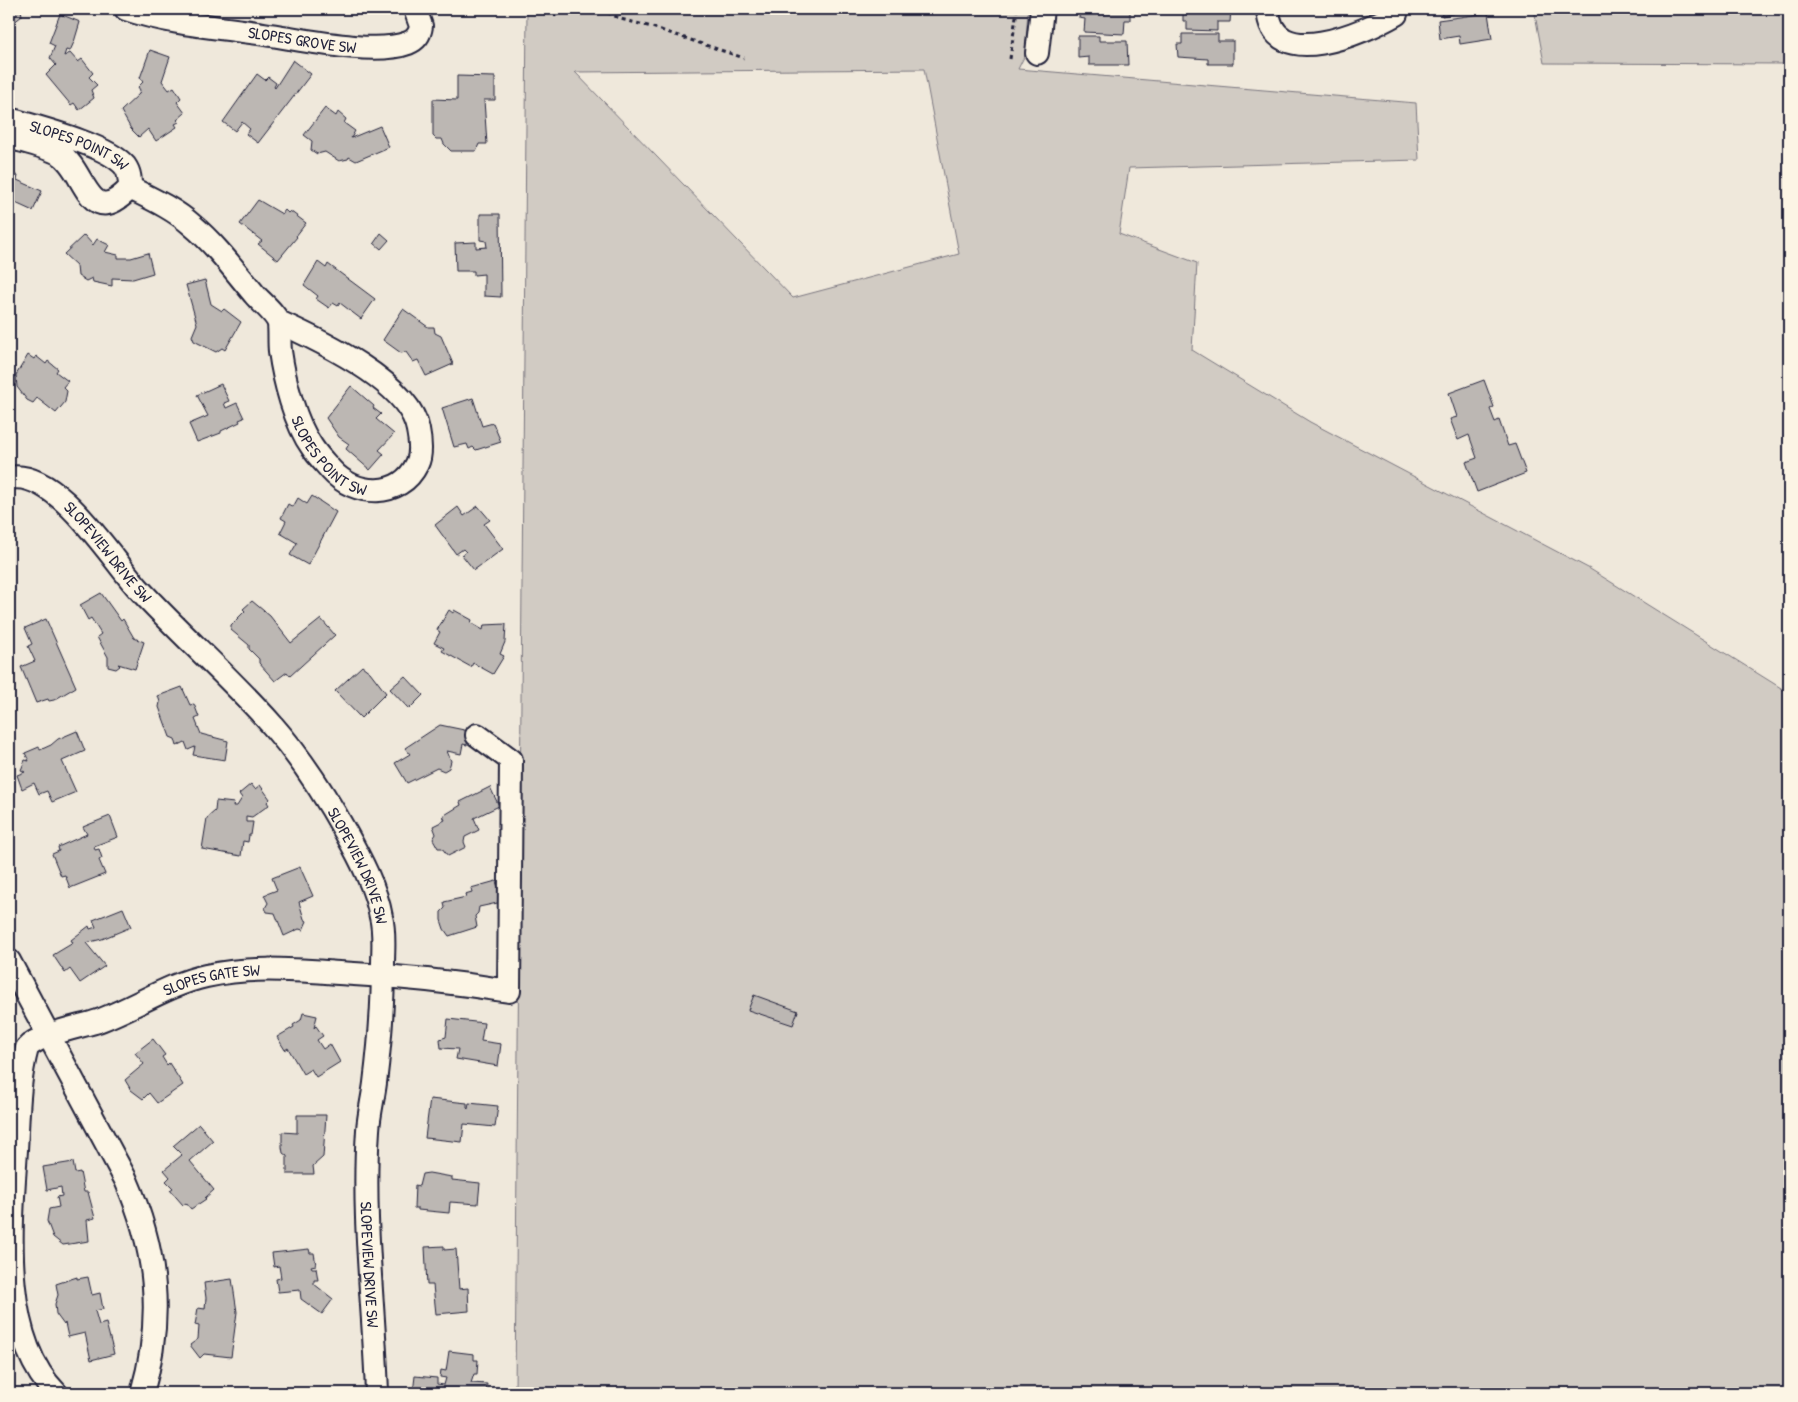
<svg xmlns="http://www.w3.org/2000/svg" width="1798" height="1402" font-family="'Patrick Hand',sans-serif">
	<rect width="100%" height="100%" fill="#efe8db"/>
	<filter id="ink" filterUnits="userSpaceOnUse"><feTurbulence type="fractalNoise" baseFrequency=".02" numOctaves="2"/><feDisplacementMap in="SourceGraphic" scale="10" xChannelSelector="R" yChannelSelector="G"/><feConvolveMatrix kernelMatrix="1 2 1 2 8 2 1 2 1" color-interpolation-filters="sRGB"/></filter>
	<g filter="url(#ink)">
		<g fill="#d1cbc3" stroke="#7a767f" fill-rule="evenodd">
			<path d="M527,9h501l-3,46 -7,14 398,34 3,57 -290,8 -10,66 78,29 -5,87 118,72 280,147 199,124v700h-1274zM924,69l35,185 -166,44 -218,-226z"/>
			<path d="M1534,9h255v55l-245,-1z"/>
		</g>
		<g fill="#bcb7b3" stroke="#22223b">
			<path d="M9,9h12l1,7 -13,10z"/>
			<path d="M1080,9h50v11h-5l-1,14 -40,-2 1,-13 -6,-1z"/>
			<path d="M1183,9h48l-1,13h-13v9l-30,-1v-9h-4z"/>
			<path d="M1441,9h36l-35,7z"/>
			<path d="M1488,13l4,26 -32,5 -1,-8 -19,3 -2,-19z"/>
			<path d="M60,14l20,8 -6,20 -4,9 -4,-1 -2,6 6,-3 8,9 4,-3 11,14 -4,4 8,8 -6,5 3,8 -15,12 -5,-7 -3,2 -25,-30 10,-10 -6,-7 5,-12 -6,-3z"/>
			<path d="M1182,34h36v7h15v23h-25v-5l-30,-2 -1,-13h5z"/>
			<path d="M1078,36h21v5h28l1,24h-39v-8l-11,1z"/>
			<path d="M150,50l20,7 -8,24 7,9 5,-3 7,11 -4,4 8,11 -8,7 2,2 -4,2 2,3 -21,14 -8,-12 -9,8 -8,-8 -10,-18 18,-17 1,-4 -2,-3 5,-5 -3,-4z"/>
			<path d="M293,60l18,14 -53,69 -12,-9 4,-5 -8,-7 -7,9 -12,-9 34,-48 8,6 3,-3 8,6 -2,4 1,1z"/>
			<path d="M457,76l38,1v23h-11l3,44h-8l-3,7h-25l-7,-7 -2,-5h-6l-3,-3v-37l24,1z"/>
			<path d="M325,108l11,8 2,-4 8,7 -2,4 11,8 -4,7 29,-12 9,21 -33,14 -7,-4 -1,2 -9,2 -14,-9 -8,2 -6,-4 1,-9 -8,-6z"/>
			<path d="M9,172l9,4 -1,4 25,11 -9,20 -24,-11z"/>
			<path d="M258,200l24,14 3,-4 3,3 2,-2 16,12 -10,13 1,1 -19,23 -20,-16 4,-3 -22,-17z"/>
			<path d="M480,214h20l1,83 -17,-1v-22l-10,1v-4h-18l-1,-28 21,-1v6l11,-1 -1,-6 -6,-1z"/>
			<path d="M381,233l8,7 -8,9 -7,-6z"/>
			<path d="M84,235l9,10 4,-6 12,6 -4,7 13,3v3h13l17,-5 5,20 -20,6 -21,-1v8l-19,-4 -1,-4 -6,3 -8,-5 -1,-10 -13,-12z"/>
			<path d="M318,262l8,6 2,-4 47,35 -14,20 -21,-16 -2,3 -5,-3 -4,5 -13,-9 2,-3 -14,-11z"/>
			<path d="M205,280l6,24 11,7 2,-2 17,13 -16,28 -3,-2 -6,4 -22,-11 -2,-5 5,-12 -11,-39z"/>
			<path d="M403,309l25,18h6l1,6 6,3 12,28 -27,12 -8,-16 -5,2 -7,-10 -5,1 -18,-13z"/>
			<path d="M28,355l6,4 2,-3 10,8 2,-3 10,8 -2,3 12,9 -5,6 4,4 -2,11 -9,11 -19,-15 -4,5 -6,-3 -10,-13 -1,-12z"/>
			<path d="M1484,380l10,27 -4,2 5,13 4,-2 9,26 7,-2 11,29 -49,19 -11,-30 11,-4 -8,-23 -11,5 -8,-21 7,-2 -8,-24z"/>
			<path d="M221,384l8,17 -5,2 2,5 11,-5 7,15 -5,2 1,2 -19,9v2l-24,9 -8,-18 19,-8 -11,-21z"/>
			<path d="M351,386l23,20 -1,2 8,6 -5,5 18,15 -15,16 5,4 -14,16 -24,-21 3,-5 -10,-7 -13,-19z"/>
			<path d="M473,398l9,28 11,-3 8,19 -25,8 -3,-3 -4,2 -2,-5 -13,3 -12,-39z"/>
			<path d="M312,496l24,16 -28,53 -18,-10 7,-12 -17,-10 6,-12 -5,-3 7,-14 5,3 5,-9 9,6z"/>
			<path d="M478,506l12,14 -6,4 19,25 -29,21 -12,-15 4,-3 -3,-3 -7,5 -21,-29 23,-18 6,9z"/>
			<path d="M101,593l20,28 2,-2 11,19 10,4 -9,27 -17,-5 2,2 -4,3 -8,-2v-10l-11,-20 4,-3 -10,-16 -3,2 -8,-15z"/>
			<path d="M252,601l18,15 21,27 30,-24 14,16 -45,41 -3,-4 -12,9 -16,-18v-4l-10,-10v-4l-18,-15v-5l14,-14 -2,-2z"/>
			<path d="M449,610l4,3 1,-3 18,10 -1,3 12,7 1,-5 22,-1 -1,18 -5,12 4,2 -11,18 -20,-11 -2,4 -29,-16 2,-3 -10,-5 6,-11 -3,-2z"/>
			<path d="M46,619l30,68 -22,13 -5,1 -1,-2 -12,4 -15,-36 14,-6 -7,-15 4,-2 -7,-16z"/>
			<path d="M362,666l8,6 16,21 -25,25 -26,-27z"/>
			<path d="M405,676l18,19 -14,14 -19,-20z"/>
			<path d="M182,687l8,18 4,-1 5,13 -4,2 6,15 27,7 -3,19 -32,-5 2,-8 -7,3 -3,-8 -8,4 -2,-7 -5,-2 -11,-30 1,-5 -2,-6z"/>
			<path d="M440,725l29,6 -2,14 -4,-1 -2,10 -14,-3 4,10 -2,7 -5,3 -7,-3 -30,15 -12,-20 15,-9 -5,-6z"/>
			<path d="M77,731l8,20 -23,10 14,31 -24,10 -5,-11 -8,3 -5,-11 -12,6 -5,-14 8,-3 -4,-2 4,-10 4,1 -4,-8 14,-6 1,3 11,-5 7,-6z"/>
			<path d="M251,784l4,5 5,-4 10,14 -3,3 2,3 -17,12 -6,-1v6h7l-2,13h-2l-1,7 -5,-1 -2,15 -39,-7 5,-31 8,-7 1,-10 18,2 -1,3h4l5,-8 -3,-4z"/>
			<path d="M490,787l9,19 -25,12 5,12 -14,7 -1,5 2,5 -18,9 -6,-8h-4l-5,-9 3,-5 -3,-8 12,-6 -2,-4 18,-11 -1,-3z"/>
			<path d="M110,816l8,21 -24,9 1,4 4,-1 3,9 -3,2 6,14 -35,14 -5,-13 -4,1 -9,-22 7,-3 -1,-4 29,-13 -4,-7z"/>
			<path d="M300,867l13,29 -14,6 5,17 3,2 -4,9 -4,-1 -15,7 -9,-23 -8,-1 -2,-4 3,-5 -4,-8 13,-5 -5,-12z"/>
			<path d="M496,881l6,21 -23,5 -1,6 -3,3 2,11 -28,9 -5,-7 -3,-9v-8l4,-4 -1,-6 22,-5 -1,-3 7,-2 -1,-4z"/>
			<path d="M123,908l8,19 -29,12 -16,4 19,23 -25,17 -10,-14 -5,4 -12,-18 20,-12 -2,-3 18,-14 1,3 6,-2 -3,-7z"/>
			<path d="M754,995l44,16 -5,14 -45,-15z"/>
			<path d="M303,1013l14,3 -3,12 2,-2 7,10 -6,4 6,9 7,-5 10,18 -24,15 -5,-8 -8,5 -15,-26 -3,2 -8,-13 17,-10 -1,-2 8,-5z"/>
			<path d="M448,1019l36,4 -3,18 20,3 -3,22 -42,-7 2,-10 -17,-1 -1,-9 6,-2z"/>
			<path d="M153,1039l12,16 -3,2 5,8 2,-2 14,22 -26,18 -8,-10 -6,6 -12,-9 -6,-10 19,-16 -9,-11z"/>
			<path d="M430,1099l37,4v5l1,1 1,-6 29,3 -3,21 -31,-3 -2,18 -37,-4z"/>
			<path d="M297,1115h29l-3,42 -10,9 1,8h-27v-18l-4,-3 -1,-6v-15l15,1z"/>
			<path d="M199,1124l14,17 -23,20 24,29 -9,8 1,1 -15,10 -5,-6 -3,2 -13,-15 3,-2 -7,-7 4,-4 -6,-7 18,-15 -9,-9z"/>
			<path d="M73,1162l2,11 5,-1 4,20h4l7,26 -8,2 2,21 -26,4 -10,-8 -6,-16 2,-12 10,-2 -2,-10 5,-1 -1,-9 -14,3 -4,-23z"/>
			<path d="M429,1173l23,4v3l28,3 -2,21 -28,-2 -1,11 -31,-3v-2h-4l1,-23 4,1 3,-12z"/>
			<path d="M444,1246v4l12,-1 3,40 9,-1 1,23 -33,3 -3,-29h-6l-2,-38z"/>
			<path d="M309,1249l1,4h4l2,12 -5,1 1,2h4l2,12h-4v4l19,15 -11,15 -21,-15 -1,-9 -22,2 -2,-13 5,-1 -2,-12 -5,1 -2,-14z"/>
			<path d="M77,1277v2l11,-2 4,18 8,-2 3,16 -8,2 4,14 7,-2 8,31 -23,6 -6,-27 -17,4 -3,-14 -1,2 -8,-11 -1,-10 3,-9 -2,-11z"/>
			<path d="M232,1279l5,33 -6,45 -27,-3 -4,4 -10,-13 8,-6 1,-13 -4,-1 3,-17 7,1 1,-11 -2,-15z"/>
			<path d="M449,1351l25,3v6h4l-1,14h-3l-3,9 16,1 -1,9h-73l2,-17 22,2v6l7,1 2,-7 -6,-1 1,-7 5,1z"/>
		</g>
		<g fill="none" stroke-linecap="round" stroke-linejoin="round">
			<defs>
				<g id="minor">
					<path id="s1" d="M126,9c44,15 92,18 138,25 37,5 110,22 144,9 8,-3 12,-9 13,-17l-6,-17"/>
					<path d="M1268,9c3,65 97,23 128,5"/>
					<path d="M1037,53l5,-44"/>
					<path id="s2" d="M9,119c27,8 99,26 116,47 5,7 5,14 5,22 -42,44 -44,-18 -70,-34 -15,-8 -35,-12 -51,-17"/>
					<path id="s3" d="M130,188c22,11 44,21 62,37 24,20 43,46 63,70 7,8 22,20 24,29 1,9 0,18 1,27 4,29 15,72 32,96 5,8 13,16 19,23 24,27 69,29 86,-6 5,-10 3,-24 1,-34 -8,-47 -99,-90 -139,-108"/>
					<path id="s4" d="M9,478c47,-10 101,79 129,110 44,48 93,90 135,138 29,33 52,69 73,107 14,25 30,55 35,84 4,15 2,32 2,48 0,39 -3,78 -8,118 -2,16 -6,31 -7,47 -6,89 6,175 9,263"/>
					<path d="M9,961l117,219c31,71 38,138 16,213"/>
					<path id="s5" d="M56,1393c-56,-55 -45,-169 -40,-243 2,-34 2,-69 11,-102 11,-14 53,-21 71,-27 36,-13 71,-37 108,-45 45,-10 88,-6 133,-3 57,3 114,9 170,18l2,-231 -34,-25"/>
				</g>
			</defs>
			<use href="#minor" stroke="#22223b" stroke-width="26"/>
			<g stroke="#22223b" stroke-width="3" stroke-dasharray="4 4" stroke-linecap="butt">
				<path d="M553,9l1,7 10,-7"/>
				<path d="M600,9l21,10 31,8 92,31"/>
				<path d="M1010,59l7,-50"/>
			</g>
			<use href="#minor" stroke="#fcf5e5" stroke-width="22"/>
		</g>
	</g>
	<g text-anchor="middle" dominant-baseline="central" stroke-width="4.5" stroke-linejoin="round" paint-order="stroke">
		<g font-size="16" fill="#22223b" stroke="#fcf5e5">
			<text stroke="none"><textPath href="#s1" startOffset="179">SLOPES GROVE SW</textPath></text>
			<text stroke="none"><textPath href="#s2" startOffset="75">SLOPES POINT SW</textPath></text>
			<text stroke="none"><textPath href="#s3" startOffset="352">SLOPES POINT SW</textPath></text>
			<text stroke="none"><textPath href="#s4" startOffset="129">SLOPEVIEW DRIVE SW</textPath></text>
			<text stroke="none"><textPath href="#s4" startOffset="534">SLOPEVIEW DRIVE SW</textPath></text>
			<text stroke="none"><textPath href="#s5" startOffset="555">SLOPES GATE SW</textPath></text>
			<text stroke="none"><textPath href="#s4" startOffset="939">SLOPEVIEW DRIVE SW</textPath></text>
		</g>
	</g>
	<rect width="1798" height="1402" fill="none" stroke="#fcf5e5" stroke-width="30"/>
	<rect x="15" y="15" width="1768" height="1372" fill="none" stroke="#22223b" stroke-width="2" filter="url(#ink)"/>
</svg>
